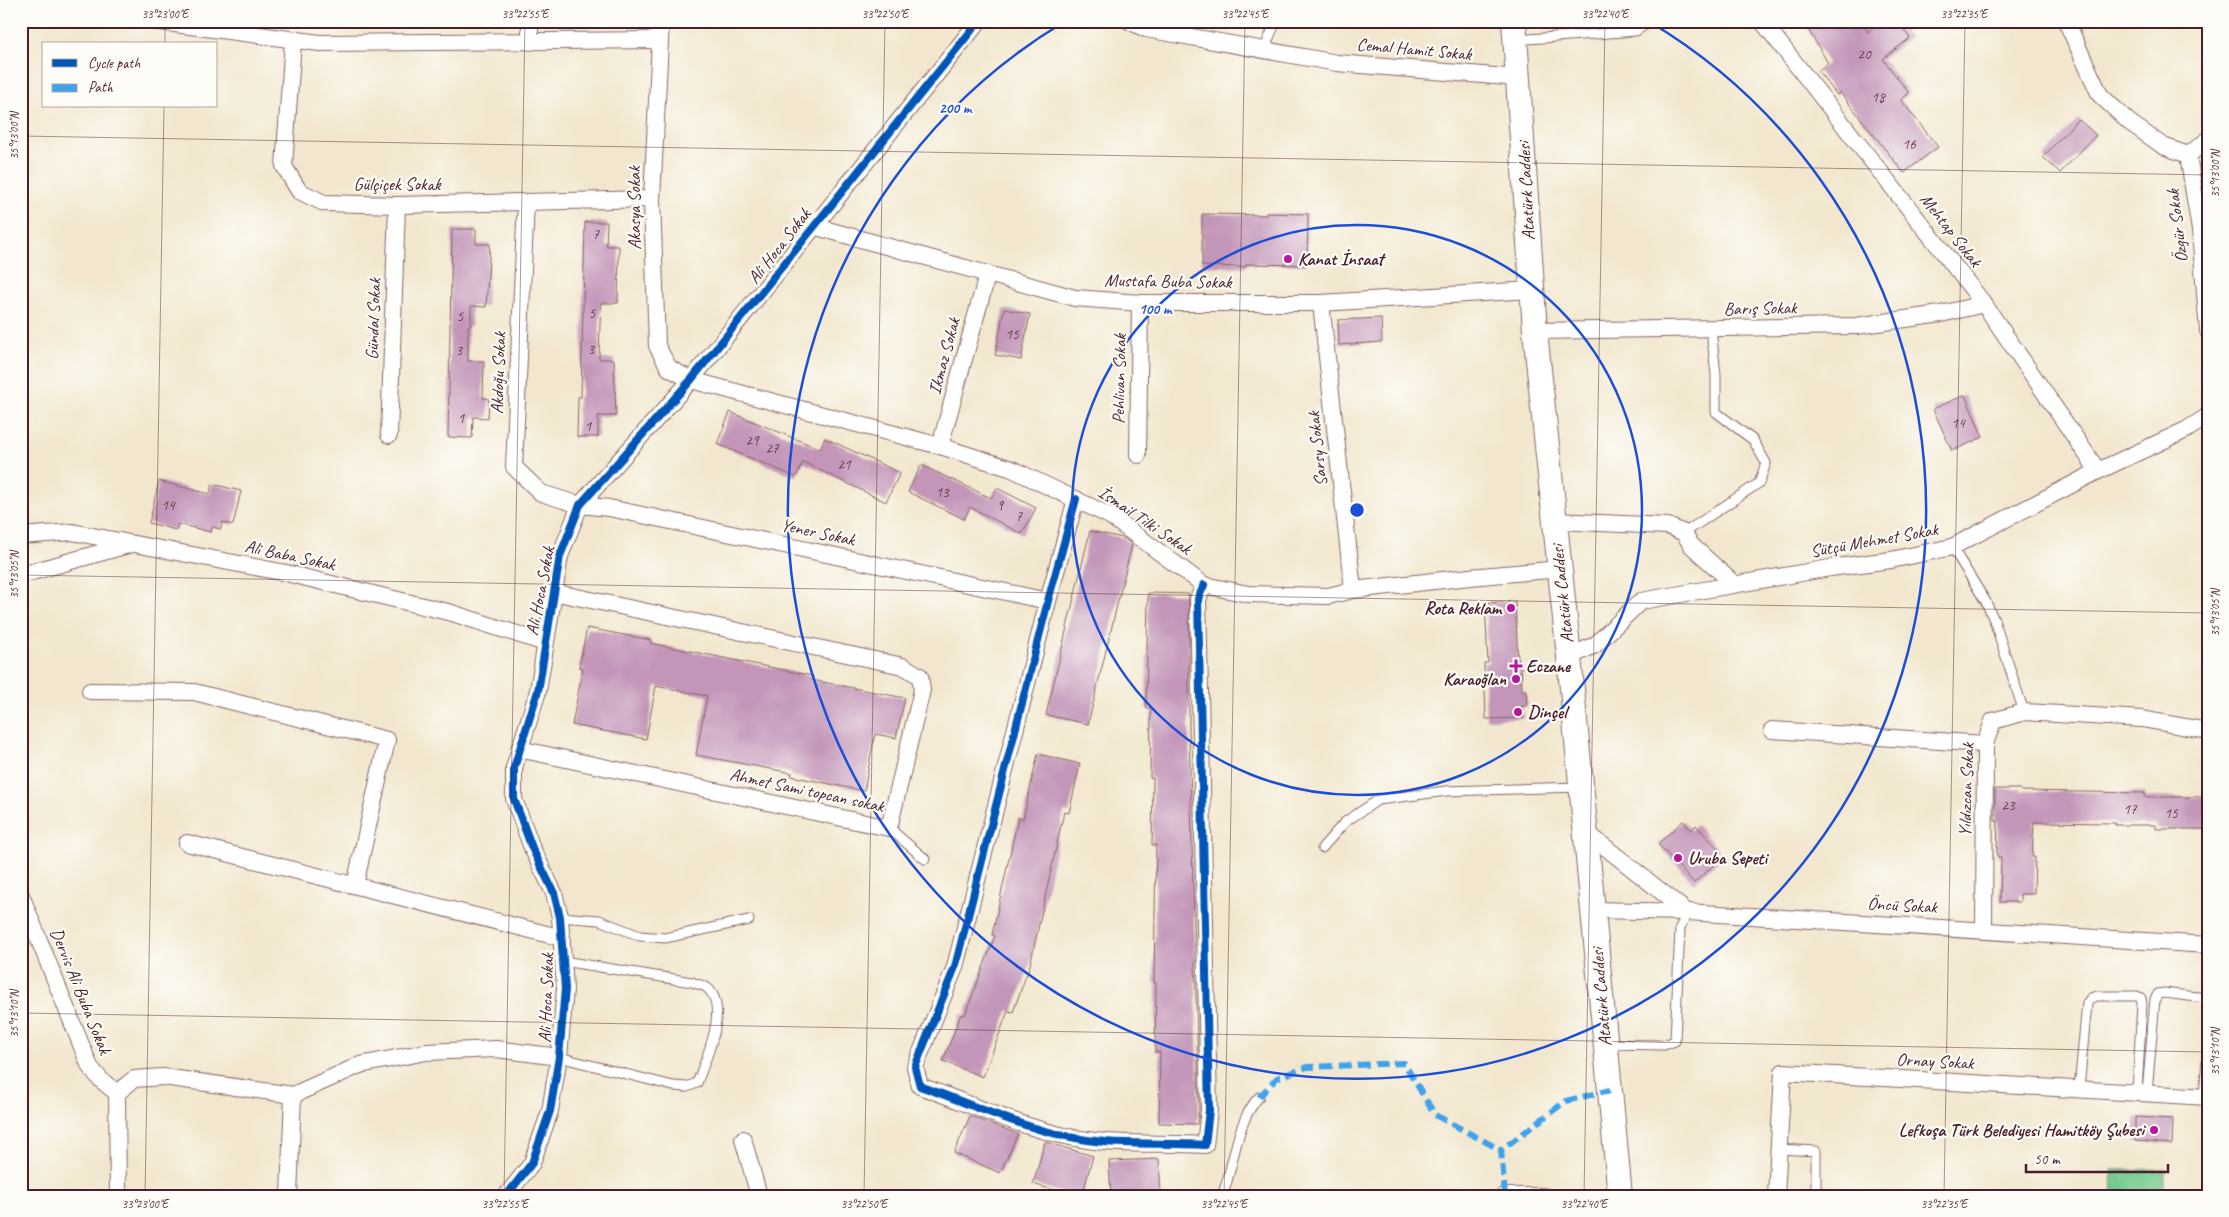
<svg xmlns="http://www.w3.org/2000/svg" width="2229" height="1217" font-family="Caveat,sans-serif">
	<rect width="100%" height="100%" fill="#fdfcf7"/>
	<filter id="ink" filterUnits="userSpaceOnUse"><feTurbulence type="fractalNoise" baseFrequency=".02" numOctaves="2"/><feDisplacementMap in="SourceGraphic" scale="10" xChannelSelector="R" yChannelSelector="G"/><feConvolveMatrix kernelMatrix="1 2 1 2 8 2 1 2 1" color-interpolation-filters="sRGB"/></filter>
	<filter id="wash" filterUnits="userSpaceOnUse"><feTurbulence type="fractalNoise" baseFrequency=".0096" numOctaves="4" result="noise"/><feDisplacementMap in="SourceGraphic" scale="20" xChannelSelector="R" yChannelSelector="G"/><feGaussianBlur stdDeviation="1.12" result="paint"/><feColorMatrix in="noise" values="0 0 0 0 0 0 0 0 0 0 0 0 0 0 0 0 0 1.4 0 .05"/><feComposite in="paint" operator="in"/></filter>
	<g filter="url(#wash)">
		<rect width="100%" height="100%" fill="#f2e7ce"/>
		<path fill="#75ca8f" stroke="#60745d" d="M2165,1169v27h-52l-1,-26z"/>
		<g id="blocks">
			<g fill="#c396b9">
				<path d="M1803,21h58l7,11 14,-11h15l13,17 -27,21 26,34 -8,7 37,47 -34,26 -64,-81 -3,3 -19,-24 10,-8z"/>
				<path d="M2078,119l18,16 -36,38 -17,-16z"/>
				<path d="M1266,213l42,1 -1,51 -61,-1v3l-44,-1v-52l64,1z"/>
				<path d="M585,222h22l-1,24h13l-1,57h-17l-1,21 -1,35h15l2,57h-18v21h-21l1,-40h3z"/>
				<path d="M452,229h24v15h14l-4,63 -15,-1v20h-3v35h16l-1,37 6,1 -1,19 -15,-1 -1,21 -24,-1z"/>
				<path d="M1004,309l26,5 -9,46 -26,-5z"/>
				<path d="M1381,318l1,24 -43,3 -1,-25z"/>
				<path d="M1965,395l18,42 -31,14 -19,-42z"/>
				<path d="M730,412l90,37 5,-11 75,35 -14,29 -83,-40 -7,15 -79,-33z"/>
				<path d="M921,465l70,33 6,-10 39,20 -14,26 -52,-27 -6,12 -56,-27z"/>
				<path d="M159,481l51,13 2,-10 29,7 -8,34 -11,-3 -1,7 -9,-2 -1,5 -33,-8 -2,6 -27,-7z"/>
				<path d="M1090,531l33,7 9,6 -44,180 -42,-9z"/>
				<path d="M1148,593l41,1v134l10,382 -2,14 -38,-1 1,-71h-5l1,-69h-2l2,-138h-4l1,-67h-3l1,-70h-5z"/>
				<path d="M1515,601l3,61h3l1,29h4l1,15h-5l1,12 -37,1 -2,-56h4l-3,-60z"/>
				<path d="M587,628l64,12 -1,3 163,33 -1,4 93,18 -9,40 -21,-4 -11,57 -73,-15 1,-3 -96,-18 11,-59 -51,-10 -10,53 -74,-14 11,-57 -4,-1z"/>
				<path d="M1038,754l42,10 -11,49 -5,-1 -34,153 -17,47 -5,-1 -25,66 -40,-16 18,-47 4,1 30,-79 -3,-1 26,-117 5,1z"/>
				<path d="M1995,789h26v2l124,2v4h63v32h-52v-4h-41v-2l-81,-1 -2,35h3l-1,37h-14v8h-20l1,-45 -4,-1 1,-35h-3z"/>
				<path d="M1683,821l8,9 5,-5 23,25 -5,5 5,5 -25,23 -36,-39z"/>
				<path d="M970,1116l48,18 -18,39 -46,-20z"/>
				<path d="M2135,1117l38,2 -1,25 -37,-3z"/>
				<path d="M1045,1142l48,14 -11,40h-8l-41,-12z"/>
				<path d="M1159,1159l2,37h-50l-2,-35z"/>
			</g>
		</g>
	</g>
	<g filter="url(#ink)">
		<use href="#blocks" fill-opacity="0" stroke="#856564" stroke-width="1"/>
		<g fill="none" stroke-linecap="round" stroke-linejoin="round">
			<defs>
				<g id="lane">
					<path d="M1516,40l120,-9 15,-10"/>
					<path d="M1264,50l12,-29"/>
					<path d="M1684,533l75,-50 7,-20 -13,-23 -37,-28v-37l-5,-46"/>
					<path d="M1952,547l34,55 8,18 30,92"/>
					<path d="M889,828l36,31"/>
					<path d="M1322,848l23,-26 33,-22 68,-9 135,-4"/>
					<path d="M560,917l39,3 41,16 25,2 84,-18"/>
					<path d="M1606,1044l58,1 11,-4 5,-113 7,-16"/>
					<path d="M559,1057l114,29 14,1 10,-4c8,-22 34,-78 9,-96 -4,-2 -10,-3 -14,-5l-129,-21"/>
					<path d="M2079,1089l8,-86 4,-5 6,-2h40l4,2 1,6 -5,88"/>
					<path d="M2147,1093l8,-94 3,-5 6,-1 42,5 2,2"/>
					<path d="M2204,1096l4,-49"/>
					<path d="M1779,1149l37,2v45"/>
					<path d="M1222,1196c13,-32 13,-73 37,-99"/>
				</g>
				<g id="street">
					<path d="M152,21l168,22 340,-3"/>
					<path d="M661,21l-9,178 5,147 12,22 22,12 249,66 72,23 98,47 94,69 44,9 80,2 25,-6 117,-13 90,-8"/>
					<path d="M1129,21l17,8 191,34 182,15"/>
					<path d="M1762,21l222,283 114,167"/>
					<path d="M2066,21l34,74 29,27 34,24 25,9"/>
					<path d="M293,41l-9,125 15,25 25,12 73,2 255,-6"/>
					<path d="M530,42v-21"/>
					<path d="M2188,155l12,75 8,101"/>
					<path d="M2188,155l20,-15"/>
					<path d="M526,202l-12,265 27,26 39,12 29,3 439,93"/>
					<path d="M813,226l262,72 65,5h181l210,-13"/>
					<path d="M1321,303l32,287"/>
					<path d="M1535,331l321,-5 85,-12 43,-10"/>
					<path d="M389,435l8,-230"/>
					<path d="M940,446l47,-170"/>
					<path d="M1138,455l2,-152"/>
					<path d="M1076,499l-28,102 -93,366 -40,100 5,19c54,19 110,46 167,54 39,6 79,2 118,5l4,-35 -11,-511 6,-14"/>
					<path d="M1555,521l113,5 16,7 7,12 43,39"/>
					<path d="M21,536l51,-4 214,41 166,40 93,30"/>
					<path d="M21,575l107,-30"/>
					<path d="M1569,657l26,-12 46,-44 189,-33 61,-8 61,-13 146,-76 88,-41 22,-14"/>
					<path d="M90,691l104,1 193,48 -32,145"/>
					<path d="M1772,730l213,14"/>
					<path d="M519,749l370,79 33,-138 -2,-14 -17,-10 -350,-74"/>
					<path d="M1586,832l101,80"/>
					<path d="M187,843l375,95"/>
					<path d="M21,895l69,172 11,13 16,13"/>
					<path d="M1593,910l94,2 521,33"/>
					<path d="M1984,930l1,-186 8,-23 31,-9 118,7 66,12"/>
					<path d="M117,1093l17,-14 29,-2 130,18 67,-30 66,-13 70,-3 63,8"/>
					<path d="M117,1093l1,103"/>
					<path d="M743,1139l16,57"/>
					<path d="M289,1196l4,-101"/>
					<path d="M506,1196l26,-33 18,-52 9,-54 6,-68 -5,-72 -6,-24 -22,-45 -18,-49v-31l24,-77 22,-135 20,-51 111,-125 288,-359"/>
					<path d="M1504,1196h40"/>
					<path d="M1776,1196l7,-124 425,25"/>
				</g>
				<path id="secondary" d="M1514,21l21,310 34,326 51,539"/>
			</defs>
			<use href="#lane" stroke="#856564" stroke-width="11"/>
			<use href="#street" stroke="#856564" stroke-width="18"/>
			<use href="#secondary" stroke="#856564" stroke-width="26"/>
			<use href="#lane" stroke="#fff" stroke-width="9"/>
			<use href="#street" stroke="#fff" stroke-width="16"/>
			<use href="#secondary" stroke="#fff" stroke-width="24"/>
			<g stroke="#40a2eb" stroke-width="6" stroke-dasharray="12 6" stroke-linecap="butt">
				<path d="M1259,1097l18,-19 30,-11 97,-4 31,52 66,35"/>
				<path d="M1505,1195l-4,-45 65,-49 44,-11"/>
			</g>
			<defs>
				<g id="cycleway">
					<path d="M1076,499l-28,102 -93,366 -40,100 5,19c54,19 110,46 167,54 39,6 79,2 118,5l4,-35 -11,-511 6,-14"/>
					<path d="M506,1196l26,-33 18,-52 9,-54 6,-68 -5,-72 -6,-24 -22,-45 -18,-49v-31l24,-77 22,-135 20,-51 111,-125 288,-359"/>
				</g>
			</defs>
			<use href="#cycleway" stroke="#fdfcf7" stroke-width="11"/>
			<use href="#cycleway" stroke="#0057b8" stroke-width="8"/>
		</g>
	</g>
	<path fill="none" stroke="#4a1f2b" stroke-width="1" stroke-opacity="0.45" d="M165,44v-23M21,136l2187,39M21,575l2187,38M21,1013l2187,39M145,1196l19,-1090M504,1196l21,-1175M864,1196l21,-1175M1224,1196l21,-1175M1584,1196l21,-1175M1944,1196l21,-1175"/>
	<g fill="none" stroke="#1d4ed8" stroke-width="2.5">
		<circle cx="1357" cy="510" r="285"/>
		<path d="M1650 22A569 569 0 1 1 1064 22"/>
	</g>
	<g fill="#b5179e" stroke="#fdfcf7" stroke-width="2">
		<circle cx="1288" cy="259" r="5"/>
		<circle cx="1511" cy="608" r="5"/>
		<path d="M1513.5 658.5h5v5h5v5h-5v5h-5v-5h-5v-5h5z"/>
		<circle cx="1516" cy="679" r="5"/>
		<circle cx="1518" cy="712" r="5"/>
		<circle cx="1678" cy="858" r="5"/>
		<circle cx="2154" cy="1130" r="5"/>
	</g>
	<g text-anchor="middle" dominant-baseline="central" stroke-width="4.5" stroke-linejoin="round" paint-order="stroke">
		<g font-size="15" fill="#683d4e">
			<text x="1864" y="54">20</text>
			<text x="1878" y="97">18</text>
			<text x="1909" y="144">16</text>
			<text x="596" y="234">7</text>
			<text x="592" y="313">5</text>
			<text x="460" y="316">5</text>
			<text x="1012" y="334">15</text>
			<text x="591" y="349">3</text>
			<text x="459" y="350">3</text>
			<text x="461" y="418">1</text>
			<text x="1958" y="423">14</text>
			<text x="588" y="426">1</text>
			<text x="752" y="440">29</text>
			<text x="772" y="448">27</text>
			<text x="844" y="464">21</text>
			<text x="942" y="492">13</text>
			<text x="168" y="505">14</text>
			<text x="1000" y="505">9</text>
			<text x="1019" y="516">7</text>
			<text x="2008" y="805">23</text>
			<text x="2130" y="809">17</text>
			<text x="2171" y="813">15</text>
		</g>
		<g font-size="18" fill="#4a1f2b" stroke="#fdfcf7">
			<text transform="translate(1414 49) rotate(5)">Cemal Hamit Sokak</text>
			<text x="397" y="184">Gülçiçek Sokak</text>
			<text transform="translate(1526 191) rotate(-93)">Atatürk Caddesi</text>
			<text transform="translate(634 208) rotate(-90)">Akasya Sokak</text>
			<text transform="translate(2177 226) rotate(-97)">Özgür Sokak</text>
			<text transform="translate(1951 230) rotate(52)">Mehtap Sokak</text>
			<text transform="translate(779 246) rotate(-52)">Ali Hoca Sokak</text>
			<text transform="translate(1168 281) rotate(1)">Mustafa Buba Sokak</text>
			<text transform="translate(1760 308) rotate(-1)">Barış Sokak</text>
			<text transform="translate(373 319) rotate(-88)">Gündal Sokak</text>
			<text transform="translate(944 356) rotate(-75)">Ikmaz Sokak</text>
			<text transform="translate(498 373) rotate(-88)">Akdoğu Sokak</text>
			<text transform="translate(1119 379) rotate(-89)">Pehlivan Sokak</text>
			<text transform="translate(1317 449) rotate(-96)">Sarsy Sokak</text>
			<text transform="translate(1145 520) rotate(34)">İsmail Tilki Sokak</text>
			<text transform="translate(818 532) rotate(12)">Yener Sokak</text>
			<text transform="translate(1874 540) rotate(-10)">Sütçü Mehmet Sokak</text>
			<text transform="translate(290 555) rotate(12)">Ali Baba Sokak</text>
			<text transform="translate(540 591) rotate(-79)">Ali Hoca Sokak</text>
			<text transform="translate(1562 594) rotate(-96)">Atatürk Caddesi</text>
			<text transform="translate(807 790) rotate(12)">Ahmet Sami topcan sokak</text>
			<text transform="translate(1966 790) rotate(-88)">Yıldızcan Sokak</text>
			<text transform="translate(1902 905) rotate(3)">Öncü Sokak</text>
			<text transform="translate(81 991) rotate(68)">Dervis Ali Buba Sokak</text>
			<text transform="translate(1601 997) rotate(-95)">Atatürk Caddesi</text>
			<text transform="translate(546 998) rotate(-88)">Ali Hoca Sokak</text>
			<text transform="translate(1935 1061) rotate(3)">Ornay Sokak</text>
		</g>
		<g font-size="18" font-weight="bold" fill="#4a1f2b" stroke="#fdfcf7" text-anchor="start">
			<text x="1298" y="259">Kanat İnsaat</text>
			<text x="1501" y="608" text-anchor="end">Rota Reklam</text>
			<text x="1526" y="666">Eczane</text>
			<text x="1506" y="679" text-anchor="end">Karaoğlan</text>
			<text x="1528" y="712">Dinçel</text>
			<text x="1688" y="858">Uruba Sepeti</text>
			<text x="2144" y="1130" text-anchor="end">Lefkoşa Türk Belediyesi Hamitköy Şubesi</text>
		</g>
	</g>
	<circle cx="1357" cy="510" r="8" fill="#1d4ed8" stroke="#fdfcf7" stroke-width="2.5"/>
	<g font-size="15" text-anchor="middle" font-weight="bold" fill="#1d4ed8" stroke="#fdfcf7" stroke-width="4.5" stroke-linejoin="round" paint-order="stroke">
		<text x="955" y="113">200 m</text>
		<text x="1155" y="314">100 m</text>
	</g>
	<rect width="2229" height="1217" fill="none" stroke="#fdfcf7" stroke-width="55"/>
	<rect x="42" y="42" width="175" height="65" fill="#fdfcf7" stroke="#b5a4a5"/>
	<rect x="52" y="59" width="25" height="8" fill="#0057b8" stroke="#b5a4a5"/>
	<text x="88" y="68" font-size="15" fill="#4a1f2b">Cycle path</text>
	<rect x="52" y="84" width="25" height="8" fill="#40a2eb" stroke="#b5a4a5"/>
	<text x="88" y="92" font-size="15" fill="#4a1f2b">Path</text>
	<path d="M2026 1164v8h142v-8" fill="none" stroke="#4a1f2b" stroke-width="2.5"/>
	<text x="2034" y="1164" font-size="15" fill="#4a1f2b" stroke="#fdfcf7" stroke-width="4" paint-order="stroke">50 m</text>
	<rect x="28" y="28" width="2174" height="1162" fill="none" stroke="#4a1f2b" stroke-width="2"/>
	<g font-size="12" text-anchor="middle" fill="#4a1f2b">
		<text x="165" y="18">33°23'00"E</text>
		<text x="525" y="18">33°22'55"E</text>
		<text x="885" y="18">33°22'50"E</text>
		<text x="1245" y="18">33°22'45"E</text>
		<text x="1605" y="18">33°22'40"E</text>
		<text x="1964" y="18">33°22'35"E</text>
		<text transform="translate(14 136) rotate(-90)" y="4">35°13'00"N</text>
		<text transform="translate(2215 174) rotate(-90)" y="4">35°13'00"N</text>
		<text transform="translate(14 575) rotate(-90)" y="4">35°13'05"N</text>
		<text transform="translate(2215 613) rotate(-90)" y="4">35°13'05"N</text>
		<text transform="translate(14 1014) rotate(-90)" y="4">35°13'10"N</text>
		<text transform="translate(2215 1052) rotate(-90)" y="4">35°13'10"N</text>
		<text x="145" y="1208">33°23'00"E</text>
		<text x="505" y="1208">33°22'55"E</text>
		<text x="864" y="1208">33°22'50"E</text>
		<text x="1224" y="1208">33°22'45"E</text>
		<text x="1584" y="1208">33°22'40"E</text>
		<text x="1944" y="1208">33°22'35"E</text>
	</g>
</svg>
